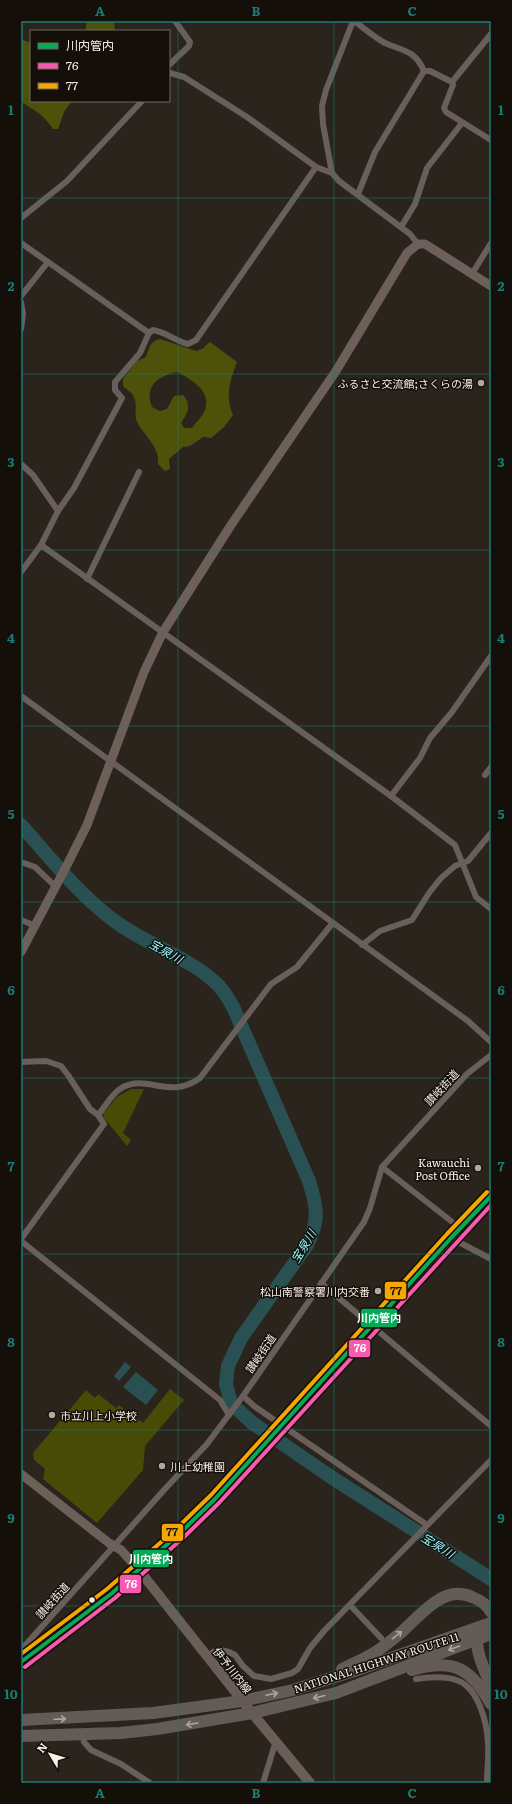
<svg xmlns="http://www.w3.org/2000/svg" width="512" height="1804" font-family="Literata,'Noto Sans JP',serif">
	<rect width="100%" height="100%" fill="#2a241c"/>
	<g fill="#474b06">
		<path d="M131,1089h13l-21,44 8,7 -4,6 -23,-28 -1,-4 14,-17z"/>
		<path d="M170,1389l14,11 -39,46 -2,24 -46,53 -54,-44 2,-10 -11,-9 -1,-7 53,-63 9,8 3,-4 18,14 3,-3 24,18z"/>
	</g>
	<g fill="#4d520a" fill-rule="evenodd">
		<path d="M87,21h27l1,10h-30z"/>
		<path d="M21,39l10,4v58h41l-8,11 -6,17h-5c-10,-15 -17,-18 -32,-27z"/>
		<path d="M160,339l36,12 6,-2 8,-7 27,20c-7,18 -12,34 -4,53l-9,12 -13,11 -8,-1 -13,9 -7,1 -14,12 1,10 -5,2 -7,-7c2,-16 -12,-27 -20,-40 -5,-8 0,-19 -4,-27 -2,-5 -7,-7 -11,-11v-7l14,-18 9,-4c3,-9 4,-16 14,-18zM177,372c13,7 35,18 28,38 -2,6 -9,12 -13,18h-8l-3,-5c7,-10 11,-18 2,-28l-9,1 -7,13 -7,2 -8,-4c-8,-21 6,-31 25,-35z"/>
	</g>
	<g fill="#295153">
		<path d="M125,1362l6,5 -12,14 -5,-5z"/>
		<path d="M136,1372l22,18 -12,15 -23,-18z"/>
	</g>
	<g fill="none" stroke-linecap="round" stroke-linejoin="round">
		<path stroke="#295153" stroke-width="14" d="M21,825c30,34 59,71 95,97 32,24 76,36 103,64 6,7 11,15 15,23l75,172c8,26 11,39 -2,64l-66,93 -13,28 -2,18 5,19 20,19 80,55 160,102"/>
		<g stroke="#6a5e5a" stroke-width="6">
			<path d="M354,21c10,7 20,16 31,22 18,8 30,7 39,28"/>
			<path d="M169,65l20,-19 1,-4 -15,-21"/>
			<path d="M424,71h6l22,11 1,3 -9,23 2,4 45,28"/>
			<path d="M170,73l14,4 63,40 69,50 16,6 7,8 71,53 8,10"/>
			<path d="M452,82l39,-48"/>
			<path d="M332,173l-9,-49 -1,-18 4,-16 27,-69"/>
			<path d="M358,194l17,-42 49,-81"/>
			<path d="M21,218l46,-37 75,-80"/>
			<path d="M401,227l14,-23 12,-36 35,-45"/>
			<path d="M21,243l128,90"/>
			<path d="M472,274l19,-31"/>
			<path d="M21,296l27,-34"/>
			<path d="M21,302l2,12 -2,15"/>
			<path d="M21,464l12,11 25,36"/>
			<path d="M41,545l350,251 64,49 21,52 15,12"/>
			<path d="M21,572l20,-27 17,-34 16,-23 48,-90 -7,-8v-8l25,-29 9,-20 4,-3c13,2 22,11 35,14l8,-4 120,-173"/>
			<path d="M87,579l52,-107"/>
			<path d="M21,696l447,325 23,21"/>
			<path d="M485,775l6,-8"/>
			<path d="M391,796l29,-38 10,-20 22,-26 39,-56"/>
			<path d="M21,862l14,5 21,20"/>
			<path d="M21,920l15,6"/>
			<path d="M362,945l18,-14 32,-11 17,-27 12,-15 14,-12 13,-5 23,-28"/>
			<path d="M21,1062l25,-1 15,5 7,9 22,34 8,6"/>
			<path d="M382,1167l78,61"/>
			<path d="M451,1238l40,21"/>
			<path d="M21,1239l83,-115 -6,-9c7,-8 13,-20 22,-26 26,-17 48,12 80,-11l71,-94 26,-17 35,-43"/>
			<path d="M21,1241l199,159 9,15"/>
			<path d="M321,1283l170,143"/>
			<path d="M243,1396l11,10 173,119"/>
			<path d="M350,1605l31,33"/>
			<path d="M21,1650l143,-160 43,-46 36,-48 121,-174 6,-14 12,-41 85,-93 24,-19"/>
			<path d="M207,1657l6,-5 8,-2 8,2 6,3 8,11 11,10 17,3 21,-6 6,-4 12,-21 14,-17 167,-171"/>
			<path d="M416,1679c13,-2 30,-3 43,2 20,9 28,42 29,62 1,13 -1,27 -1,40"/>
			<path d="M83,1735l1,7 7,8 30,14 29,19"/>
			<path d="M263,1783l13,-42"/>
		</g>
		<g stroke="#6d605b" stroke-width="9">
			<path d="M21,952l46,-87 20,-40 57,-153 19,-40 68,-107 105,-154 71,-118 11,-9h7l66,42"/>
			<path d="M21,1474l88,69 12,7 18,20"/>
			<path d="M21,1662l90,-68 68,-60 36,-35 236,-261 40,-42"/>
		</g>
		<path stroke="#6b5e58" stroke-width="10" d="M139,1570l113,143 58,70"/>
		<g stroke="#645b56" stroke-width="12">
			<path d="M478,1634c-4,17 7,36 13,52"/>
			<path d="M342,1669c14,-7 30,-13 42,-23 8,-6 17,-13 24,-20 17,-16 38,-41 64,-29 8,3 15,8 19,15"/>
			<path d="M412,1670c41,-12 59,-2 79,34"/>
			<path d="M21,1720l132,-7 89,-12 51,-11 64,-20 134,-47"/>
			<path d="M21,1736l100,-3 36,-4 95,-16 84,-20 155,-59"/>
		</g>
		<defs>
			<path id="bus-1" d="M21,1662l90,-68 68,-60 36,-35 236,-261 40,-42"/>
			<path id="bus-2" d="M25,1667l90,-69 68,-60 36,-35 272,-298"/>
			<path id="bus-3" d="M21,1654l86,-65 68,-59 36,-35 236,-261 40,-42"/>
		</defs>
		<use href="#bus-1" stroke="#140f09" stroke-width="7"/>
		<use href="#bus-2" stroke="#140f09" stroke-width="7"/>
		<use href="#bus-3" stroke="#140f09" stroke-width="7"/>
		<use href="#bus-1" stroke="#06aa56" stroke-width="4"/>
		<use href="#bus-2" stroke="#f75aaf" stroke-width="4"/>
		<use href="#bus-3" stroke="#f7a600" stroke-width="4"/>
	</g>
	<defs><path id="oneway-shaft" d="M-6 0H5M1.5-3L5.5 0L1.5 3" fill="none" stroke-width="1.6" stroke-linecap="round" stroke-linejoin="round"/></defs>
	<g stroke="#aea69e">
		<use href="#oneway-shaft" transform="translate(397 1635) rotate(-39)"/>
		<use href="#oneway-shaft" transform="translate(454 1648) rotate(160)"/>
		<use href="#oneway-shaft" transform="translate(272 1694) rotate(-12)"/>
		<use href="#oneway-shaft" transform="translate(319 1697) rotate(166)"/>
		<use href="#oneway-shaft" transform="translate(60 1719) rotate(-2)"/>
		<use href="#oneway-shaft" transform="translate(192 1724) rotate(171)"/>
	</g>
	<path fill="none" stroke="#1b7c74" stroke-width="1" stroke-opacity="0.55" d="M178,21v1762M334,21v1762M21,198h470M21,374h470M21,550h470M21,726h470M21,902h470M21,1078h470M21,1254h470M21,1430h470M21,1606h470"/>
	<g fill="#b0a99f" stroke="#140f09" stroke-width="1.5">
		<circle cx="481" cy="383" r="4"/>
		<circle cx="478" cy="1168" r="4"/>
		<circle cx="378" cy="1291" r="4"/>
		<circle cx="52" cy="1415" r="4"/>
		<circle cx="162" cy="1466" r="4"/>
	</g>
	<circle fill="#f8f0e6" stroke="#140f09" stroke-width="1.5" cx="92" cy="1600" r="3.5"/>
	<g text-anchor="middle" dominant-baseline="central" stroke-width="3" stroke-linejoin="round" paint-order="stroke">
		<g font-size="11" fill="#f8f0e6" stroke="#140f09" text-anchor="end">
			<text x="473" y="383">ふるさと交流館;さくらの湯</text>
			<text x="470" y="1162">Kawauchi<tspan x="470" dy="13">Post Office</tspan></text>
			<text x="370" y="1291">松山南警察署川内交番</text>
			<text x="60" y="1415" text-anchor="start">市立川上小学校</text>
			<text x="170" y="1466" text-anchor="start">川上幼稚園</text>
		</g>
		<g font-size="11" fill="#f8f0e6" stroke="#140f09">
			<text transform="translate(441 1087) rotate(-47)">讃岐街道</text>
			<text transform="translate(260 1353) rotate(-56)">讃岐街道</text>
			<text transform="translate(52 1600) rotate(-48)">讃岐街道</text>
			<text transform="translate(376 1662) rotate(-18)">NATIONAL HIGHWAY ROUTE 11</text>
			<text transform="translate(233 1670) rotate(52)">伊予川内線</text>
		</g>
		<g font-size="12" font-style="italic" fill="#95f4fc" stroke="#140f09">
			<text transform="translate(166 951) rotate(30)">宝泉川</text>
			<text transform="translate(303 1246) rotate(-59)">宝泉川</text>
			<text transform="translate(438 1545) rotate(32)">宝泉川</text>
		</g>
	</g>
	<g stroke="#140f09" stroke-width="1.5">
		<rect x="384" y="1281" width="23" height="19" rx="4" fill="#f7a600"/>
		<rect x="360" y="1308" width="38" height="20" rx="4" fill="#06aa56"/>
		<rect x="348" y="1339" width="23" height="19" rx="4" fill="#f75aaf"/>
		<rect x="161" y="1523" width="23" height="19" rx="4" fill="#f7a600"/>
		<rect x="132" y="1549" width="38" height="19" rx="4" fill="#06aa56"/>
		<rect x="119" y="1574" width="23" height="20" rx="4" fill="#f75aaf"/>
	</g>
	<g font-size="11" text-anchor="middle" font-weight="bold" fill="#fff">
		<text x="379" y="1322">川内管内</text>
		<text x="360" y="1352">76</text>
		<text x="151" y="1563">川内管内</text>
		<text x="131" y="1588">76</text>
	</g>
	<g font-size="11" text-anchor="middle" font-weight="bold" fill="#111">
		<text x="396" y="1295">77</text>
		<text x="172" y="1536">77</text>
	</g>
	<rect width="512" height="1804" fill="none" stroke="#140f09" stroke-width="44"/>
	<rect x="30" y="30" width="140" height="72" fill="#140f09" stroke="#6f6961"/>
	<rect x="38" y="43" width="20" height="6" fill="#06aa56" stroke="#6f6961"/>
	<text x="66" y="50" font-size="12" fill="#f8f0e6">川内管内</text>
	<rect x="38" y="63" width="20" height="6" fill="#f75aaf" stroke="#6f6961"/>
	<text x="66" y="70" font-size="12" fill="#f8f0e6">76</text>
	<rect x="38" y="83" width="20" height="6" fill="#f7a600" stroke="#6f6961"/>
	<text x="66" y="90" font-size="12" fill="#f8f0e6">77</text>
	<g transform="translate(50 1754) rotate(308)" stroke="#140f09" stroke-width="3" paint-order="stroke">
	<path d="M0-3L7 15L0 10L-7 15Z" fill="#f8f0e6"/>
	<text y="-6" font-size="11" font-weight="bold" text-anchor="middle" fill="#f8f0e6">N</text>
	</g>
	<rect x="22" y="22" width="468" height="1760" fill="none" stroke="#1b7c74" stroke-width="1.5"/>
	<g font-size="13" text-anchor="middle" font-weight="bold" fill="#1b7c74">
		<text x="100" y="16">A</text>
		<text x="256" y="16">B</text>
		<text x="412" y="16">C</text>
		<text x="11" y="115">1</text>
		<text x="501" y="115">1</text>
		<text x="11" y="291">2</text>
		<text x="501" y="291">2</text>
		<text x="11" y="467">3</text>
		<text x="501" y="467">3</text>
		<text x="11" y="643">4</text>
		<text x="501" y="643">4</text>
		<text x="11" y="819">5</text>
		<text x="501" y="819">5</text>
		<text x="11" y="995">6</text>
		<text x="501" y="995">6</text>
		<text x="11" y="1171">7</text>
		<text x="501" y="1171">7</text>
		<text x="11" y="1347">8</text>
		<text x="501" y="1347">8</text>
		<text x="11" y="1523">9</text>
		<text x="501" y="1523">9</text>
		<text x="11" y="1699">10</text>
		<text x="501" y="1699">10</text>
		<text x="100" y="1798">A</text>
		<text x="256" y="1798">B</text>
		<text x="412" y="1798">C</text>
	</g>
</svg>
